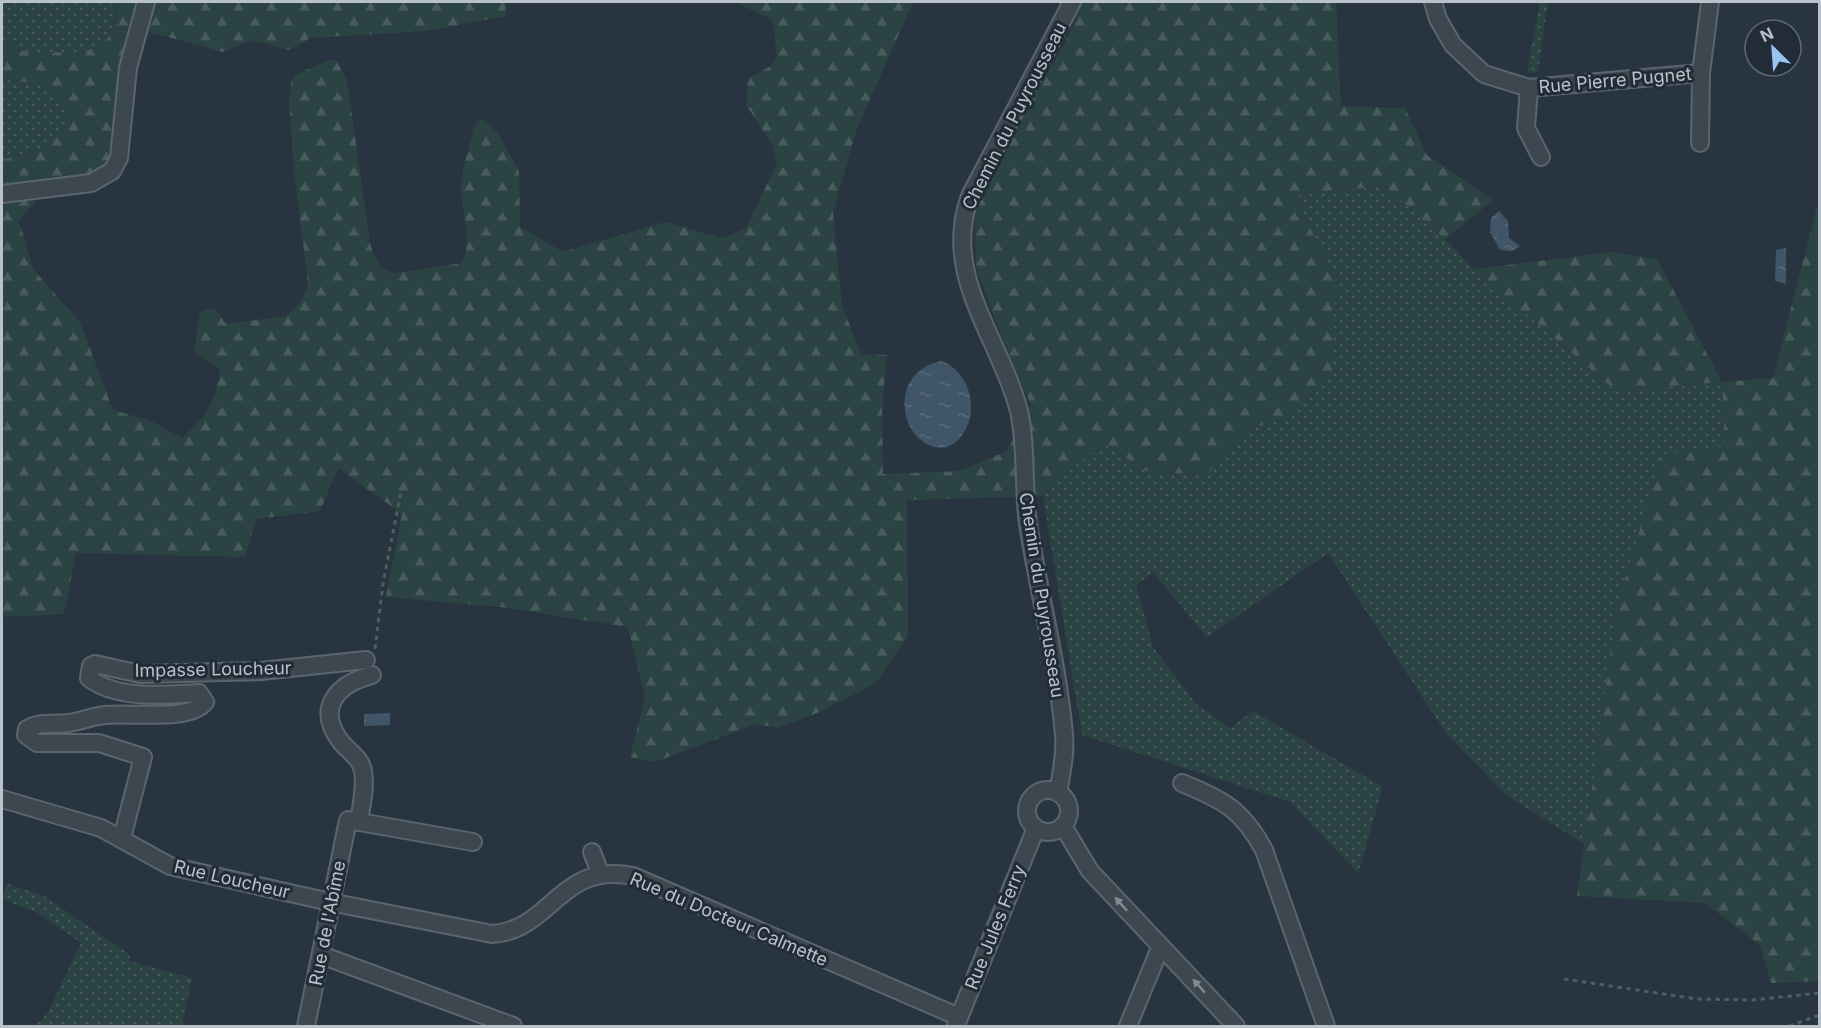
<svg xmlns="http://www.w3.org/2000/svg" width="1821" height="1028" font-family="Inter,sans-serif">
	<defs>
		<pattern id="grass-dots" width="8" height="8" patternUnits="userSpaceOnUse" patternTransform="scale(1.5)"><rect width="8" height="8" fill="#2b4343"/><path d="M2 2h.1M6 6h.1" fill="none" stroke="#485c5d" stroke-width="1.8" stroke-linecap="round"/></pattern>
		<pattern id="forest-firs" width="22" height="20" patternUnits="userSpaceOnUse" patternTransform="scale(1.5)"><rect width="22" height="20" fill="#2b4343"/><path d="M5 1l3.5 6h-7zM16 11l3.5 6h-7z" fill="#485c5d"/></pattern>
		<pattern id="water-ripples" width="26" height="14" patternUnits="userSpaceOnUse" patternTransform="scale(1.5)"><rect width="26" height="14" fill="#405568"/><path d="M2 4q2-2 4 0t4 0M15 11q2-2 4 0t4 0" fill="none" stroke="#5a6c7c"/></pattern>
	</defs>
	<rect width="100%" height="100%" fill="#283541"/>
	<g fill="url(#grass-dots)">
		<path d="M2,2h115v1c-7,42 -12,50 -56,49 -10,0 -24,2 -33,0 -10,-2 -16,-8 -26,-9z"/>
		<path d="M1540,2h8l-10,70 -11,1z"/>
		<path d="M2,80l21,1 27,7 15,22 1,20 -22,18 -42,12z"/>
		<path d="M1384,186l61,53 29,30 142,122 106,-9 3,64 -108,161 -33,237 -78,-49 -60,-62 -118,-180 -121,84 -54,-65 -17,13 17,62 43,57 34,24 23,-17 130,76 -25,86 -68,-71 -208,-67 -39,-239 58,-54 45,29 61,4 36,-44 40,-12 53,-139 -42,-85z"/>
		<path d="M7,884l37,12 86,59 -1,6 63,17 -10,48h-147l12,-12 34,-71 -43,-30 -36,-14z"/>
	</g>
	<g fill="url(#forest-firs)">
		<path d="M117,2h388l1,14 -80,15 -116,7 -20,12 -37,-10 -30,12 -81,-22 -19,50 -15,88 -58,16 -31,37 14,48 47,53 33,88 38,11 31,17c25,-21 34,-37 38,-69l-26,-18 6,-39 15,-3 11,15 60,-8 15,-14 7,-18 -14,-113 -5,-72 2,-17 4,-7 32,-14 9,-1 11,21 23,162c5,16 9,29 26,30l66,-10c11,-21 0,-49 -1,-73 0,-22 9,-47 16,-68l6,-3 15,15 21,37 1,56 43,25 102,-30 58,16 22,-9 32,-65 -4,-18 -26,-40v-21l3,-7 19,-11 8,-9 -4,-38 -38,-18h178l-57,129 -23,82 9,92 19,49 26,1 -5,55 1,64 77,-3 47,-20 24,-45 -34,-81 -21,-58 -1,-50 9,-34 82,-142 17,-39h253l5,104 64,2 22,47 66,45 -48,39 -61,-53 -90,9 42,85 -4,96 -49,43 -40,12 -36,44 -61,-4 -45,-29 -58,54 -136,4 1,136 -32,47 -56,29 -42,16 -22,-4 -101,38 -25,-5 15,-59 -17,-71 -127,-20 -115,-10 16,-83 -64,-46 -18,43 -64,8 -11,38 -169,-4 -12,61 -62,3v-457l42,-12 22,-18 -1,-20 -15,-22 -27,-7 -21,-1v-37c10,1 16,7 26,9 10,2 23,0 33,0 42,1 52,-8 56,-50z"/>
		<path d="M1819,199v782l-48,2 -11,-38 -55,-42 -128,-7 40,-289 45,-152 63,-9 -3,-64 -106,9 -142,-122 139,-17 44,7 65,123 51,-4z"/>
	</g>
	<g fill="url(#water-ripples)">
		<path d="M1499,211l9,10 1,17 11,8 -8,5 -12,-1 -10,-18 1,-14z"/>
		<path d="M1786,248v36l-11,-3 1,-31z"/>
		<path d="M941,361c30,10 40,53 19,77 -20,23 -50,1 -54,-23 -6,-26 8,-49 35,-54z"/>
		<path d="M390,713v12l-26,1v-12z"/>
	</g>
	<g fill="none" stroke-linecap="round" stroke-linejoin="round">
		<defs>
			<g id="minor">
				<path d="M1433,2l5,17 15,26 31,29 45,14 172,-15"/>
				<path d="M1529,88l-3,40 15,29"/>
				<path d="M1700,143l1,-70 9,-71"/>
				<path d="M2,194l89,-11 21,-12 7,-13 9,-90 18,-66"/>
				<path d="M1182,783c41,17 60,26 82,67l62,176"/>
				<circle cx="1048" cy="811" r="21"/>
				<path d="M1058,793c3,-18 8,-40 6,-58 -6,-71 -25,-140 -36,-211 -5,-35 -1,-78 -9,-113 -19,-73 -78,-136 -49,-215l102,-194"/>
				<path d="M2,799l99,29 69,38 160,36 162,32c60,-4 68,-73 141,-58l326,141"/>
				<path d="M359,822c2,-16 7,-34 4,-51 -2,-13 -14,-19 -22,-29 -26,-34 -4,-58 31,-67"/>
				<path d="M1063,826l27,45 146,155"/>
				<path d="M122,838l21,-81 -44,-14h-62l-11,-8 1,-6c13,-8 26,-4 41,-6 12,-1 24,-7 37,-8 24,-3 85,7 100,-13l-6,-9c-34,2 -82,7 -110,-15l2,-12 4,-2 45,10 121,-3 105,-11"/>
				<path d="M592,852l8,21"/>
				<path d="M321,955l192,71"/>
				<path d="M956,1025l80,-197"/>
				<path d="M306,1026l42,-206 125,22"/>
				<path d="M1128,1026l32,-78"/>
			</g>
		</defs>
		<use href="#minor" stroke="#5a656e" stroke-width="20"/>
		<g stroke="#4b5f60" stroke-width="3" stroke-dasharray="4.5 4.5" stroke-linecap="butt">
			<path d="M375,649l8,-66 18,-91"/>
			<path d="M1564,979l133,20 56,1 67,-7"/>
			<path d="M1789,1026l31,-11"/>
		</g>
		<use href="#minor" stroke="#3d4750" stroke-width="16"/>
	</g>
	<defs><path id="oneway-solid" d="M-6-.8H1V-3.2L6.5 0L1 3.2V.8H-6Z" transform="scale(1.5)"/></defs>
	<g fill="#818b94">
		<use href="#oneway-solid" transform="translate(1121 904) rotate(-132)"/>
		<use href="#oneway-solid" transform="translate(1199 986) rotate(-132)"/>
	</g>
	<g text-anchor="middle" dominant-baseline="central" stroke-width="6" stroke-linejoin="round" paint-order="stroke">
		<g font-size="18" fill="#b9c2cb" stroke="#212c36">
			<text transform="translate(1615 80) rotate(-5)">Rue Pierre Pugnet</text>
			<text transform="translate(1014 116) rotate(-63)">Chemin du Puyrousseau</text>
			<text transform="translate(1042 595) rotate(81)">Chemin du Puyrousseau</text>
			<text transform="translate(213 669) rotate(-1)">Impasse Loucheur</text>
			<text transform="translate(232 879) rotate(13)">Rue Loucheur</text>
			<text transform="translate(729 919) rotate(23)">Rue du Docteur Calmette</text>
			<text transform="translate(327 923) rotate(-79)">Rue de l'Abîme</text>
			<text transform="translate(995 927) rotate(-68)">Rue Jules Ferry</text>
		</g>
	</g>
	<rect width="1821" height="1028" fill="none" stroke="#b9c2cb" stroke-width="6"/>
	<g transform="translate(1773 48) rotate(335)"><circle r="28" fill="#212c36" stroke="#5e6872" stroke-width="1.5"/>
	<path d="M0-4.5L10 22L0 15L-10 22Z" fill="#98c4f1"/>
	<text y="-9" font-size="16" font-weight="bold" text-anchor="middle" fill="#b9c2cb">N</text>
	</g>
</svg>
